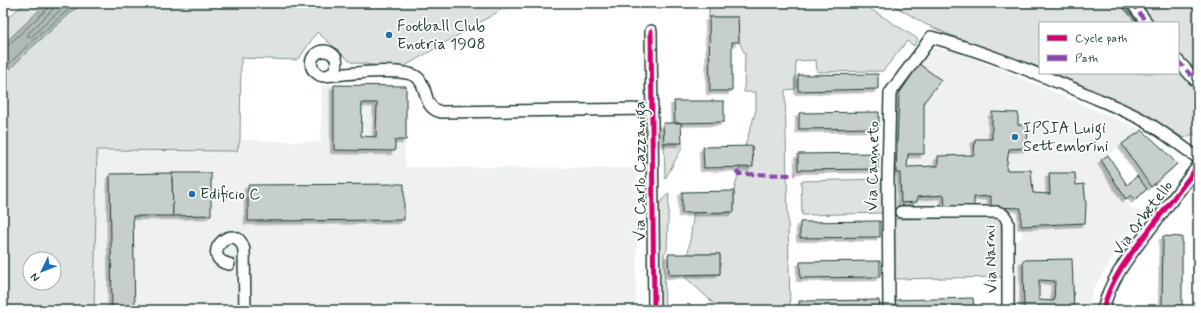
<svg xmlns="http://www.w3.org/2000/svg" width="1201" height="313" font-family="Mynerve,sans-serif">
	<defs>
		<filter id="shadow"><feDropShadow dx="-3.5" dy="3.5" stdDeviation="0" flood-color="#0004"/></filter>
	</defs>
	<rect width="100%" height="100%" fill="#fff"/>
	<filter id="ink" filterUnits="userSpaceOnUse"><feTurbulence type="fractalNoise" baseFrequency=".025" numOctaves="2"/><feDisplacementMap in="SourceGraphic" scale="8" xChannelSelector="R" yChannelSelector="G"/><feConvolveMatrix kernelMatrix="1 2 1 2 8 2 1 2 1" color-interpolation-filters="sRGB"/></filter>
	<g filter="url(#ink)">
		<g fill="#eef1f0">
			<path d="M929,47l33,6 180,77 -41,30 29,47 13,6 -15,21 -35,55 -5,21h-73l1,-68 6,-5 -1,-29 -47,-2 -79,1 4,-113 20,-30z"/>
			<path d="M322,85l84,1 -1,81 233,1 -2,142h-542l3,-160 140,1 3,-11 81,2z"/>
		</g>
		<g fill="#dee3e2" stroke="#7e908b" fill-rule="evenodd">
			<path d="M25,3h22l-44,42v-23z"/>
			<path d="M82,3h431l-113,66 -49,-7 -34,-30 -17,25 -4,3 -55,-2 -1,82 -3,11 -140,-1 -3,160h-91v-234l28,-28zM30,259h24v24h-24z"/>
			<path d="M709,3h152l57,36 -4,7 -7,-5 -24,30 -66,1 -1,-12 -20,1 -1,28 -10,1 5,220h-69l-36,-33v-3h35v-20h-32l6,-42h40v-21l6,-24 13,-1 -1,-20h-7l11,-36v-18h-12l1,-38 -6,-12 -1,-25h-29z"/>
			<path d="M890,3h308v133l-5,-2 -9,4 -23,-13 -154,-65 -82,-36zM1040,23h138v50h-138z"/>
			<path d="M664,143h18v5l-17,31z"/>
			<path d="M882,179l1,34 -81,2 -1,-34z"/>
			<path d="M669,193l-2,57 -3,4 1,56h-5l-2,-105z"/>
			<path d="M1001,218l1,59 -108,2 -1,-60z"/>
		</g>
		<path fill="#afbab7" stroke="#758883" d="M47,3h35l-51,45 -28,28v-31z"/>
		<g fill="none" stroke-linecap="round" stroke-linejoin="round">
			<g stroke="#596f68" stroke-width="1">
				<path d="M55,3l-3,7 -24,24v3h3l37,-34"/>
				<path d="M3,48l4,-2 41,-38 1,-5"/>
				<path d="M3,70l25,-25 48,-42"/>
			</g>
			<g stroke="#758883" stroke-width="3">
				<path d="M1120,3l18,20"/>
				<path d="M1194,69l4,-13"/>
			</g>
		</g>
		<g fill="#c7cfcc" stroke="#1f3d34" fill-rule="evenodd" filter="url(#shadow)">
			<path d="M709,17h29l1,25h-7v49h-22z"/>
			<path d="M919,64l22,16 -17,22v52h-16l-1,13 31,-1v-10l36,-1 1,-16h17v-27l26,1v12h10l-1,23 -18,1 -3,21h25l2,23 17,1 -1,-21h26l1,12 8,-1 2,21 -1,18 -64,3v-18l-30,-1v-11l-17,1v9l-29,1 -1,-12 -27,2v5l-16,1 -1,-30h-4l3,-79z"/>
			<path d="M878,74v15l-80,2v-16z"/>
			<path d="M334,85l72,1v54h-11v11l-61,-1zM362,103h15l-1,34 -15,-1z"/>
			<path d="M674,101h50v21l-49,1z"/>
			<path d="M879,112v16l-80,1v-16z"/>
			<path d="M663,123h18l1,20h-18z"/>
			<path d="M1142,130l21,19 14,15 -26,23 -29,-43z"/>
			<path d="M752,146l1,21 -49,1 -1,-21z"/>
			<path d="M878,153v16l-80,1v-16z"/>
			<path d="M1108,155l19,30 10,-9 10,13 -12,11 -4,-5 -5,4 -25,-39z"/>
			<path d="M172,173l1,43h-40l2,94h-23l-2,-136z"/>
			<path d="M172,173h39v42l-38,1z"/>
			<path d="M404,184v36l-156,1v-36z"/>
			<path d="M734,191v21l-52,1v-21z"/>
			<path d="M880,221v16l-80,1v-16z"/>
			<path d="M1163,236l19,1v68l-20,2z"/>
			<path d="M668,254h52v20l-51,1z"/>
			<path d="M1072,259l2,51h-50l-1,-50zM1039,280l16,1 -1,20 -15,-1z"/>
			<path d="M880,261v16l-80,1v-16z"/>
			<path d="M973,298l1,12h-80v-10z"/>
			<path d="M879,300l1,10h-80l-1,-9z"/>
		</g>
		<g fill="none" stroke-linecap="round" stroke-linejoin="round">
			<defs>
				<g id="minor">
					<path d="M1132,3l15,20"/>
					<path d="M651,31l3,279"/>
					<path d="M1178,61l20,22"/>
					<path d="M329,75c7,-4 9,-10 7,-17 -14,-19 -35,5 -19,15 2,2 5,3 8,3 18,-2 81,-10 93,2 11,11 4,29 23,34l211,-3"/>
					<path d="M901,212h95c7,1 10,4 12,11v87"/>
					<path d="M229,264c-32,-7 7,-47 15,-14l1,60"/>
					<path d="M889,310l-1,-134 2,-83 30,-40 11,-16c51,14 100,34 148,54 22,10 44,18 64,29 19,11 37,25 55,38"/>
					<path d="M1103,310c7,-32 30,-59 50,-85 15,-20 30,-39 45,-59"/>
				</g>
			</defs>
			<use href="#minor" stroke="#1f3d34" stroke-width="14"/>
			<use href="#minor" stroke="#fff" stroke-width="11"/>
			<g stroke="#8e44ad" stroke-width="4" stroke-dasharray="8 4" stroke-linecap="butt">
				<path d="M1132,3l15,20"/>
				<path d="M657,9l2,-6"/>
				<path d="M1178,61l20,22"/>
				<path d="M736,171l2,3 57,1"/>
			</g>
			<defs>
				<g id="cycleway">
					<path d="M651,31l3,279"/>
					<path d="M1103,310c7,-32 30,-59 50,-85 15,-20 30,-39 45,-59"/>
				</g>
			</defs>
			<use href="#cycleway" stroke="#fff" stroke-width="8"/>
			<use href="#cycleway" stroke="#d6006c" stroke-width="5"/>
		</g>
	</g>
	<g fill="#1f6fb2" stroke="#fff" stroke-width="1.5">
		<circle cx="389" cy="35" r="4"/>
		<circle cx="1015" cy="137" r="4"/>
		<circle cx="192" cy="194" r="4"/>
	</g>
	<g text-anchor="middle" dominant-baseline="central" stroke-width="3.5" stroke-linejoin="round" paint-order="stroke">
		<g font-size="16" fill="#1f3d34" stroke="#fff" text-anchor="start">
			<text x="397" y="26">Football Club<tspan x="397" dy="18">Enotria 1908</tspan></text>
			<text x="1023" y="128">IPSIA Luigi<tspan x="1023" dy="18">Settembrini</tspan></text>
			<text x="200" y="194">Edificio C</text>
		</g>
		<g font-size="16" fill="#1f3d34" stroke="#fff">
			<text transform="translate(873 166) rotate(-89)">Via Canneto</text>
			<text transform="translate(640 171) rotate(-90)">Via Carlo Cazzaniga</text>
			<text transform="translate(1143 218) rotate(-53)">Via Orbetello</text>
			<text transform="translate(991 259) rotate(-92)">Via Narni</text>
		</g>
	</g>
	<rect width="1201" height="313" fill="none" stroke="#fff" stroke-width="16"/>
	<rect x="8" y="8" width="1185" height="297" fill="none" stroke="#1f3d34" stroke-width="1.5" filter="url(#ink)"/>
	<rect x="1039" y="22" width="140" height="52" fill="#ffffff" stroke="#a5b1ae"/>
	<rect x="1047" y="35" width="20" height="6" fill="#d6006c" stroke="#a5b1ae"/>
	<text x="1075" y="42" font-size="12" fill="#1f3d34">Cycle path</text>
	<rect x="1047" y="55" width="20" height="6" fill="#8e44ad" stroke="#a5b1ae"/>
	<text x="1075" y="62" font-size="12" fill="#1f3d34">Path</text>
	<g transform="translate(42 271) rotate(227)"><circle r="19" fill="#ffffff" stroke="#a5b1ae"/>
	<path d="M0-3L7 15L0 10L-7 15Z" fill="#1f6fb2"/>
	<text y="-6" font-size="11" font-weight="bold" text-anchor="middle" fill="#1f3d34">N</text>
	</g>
</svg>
